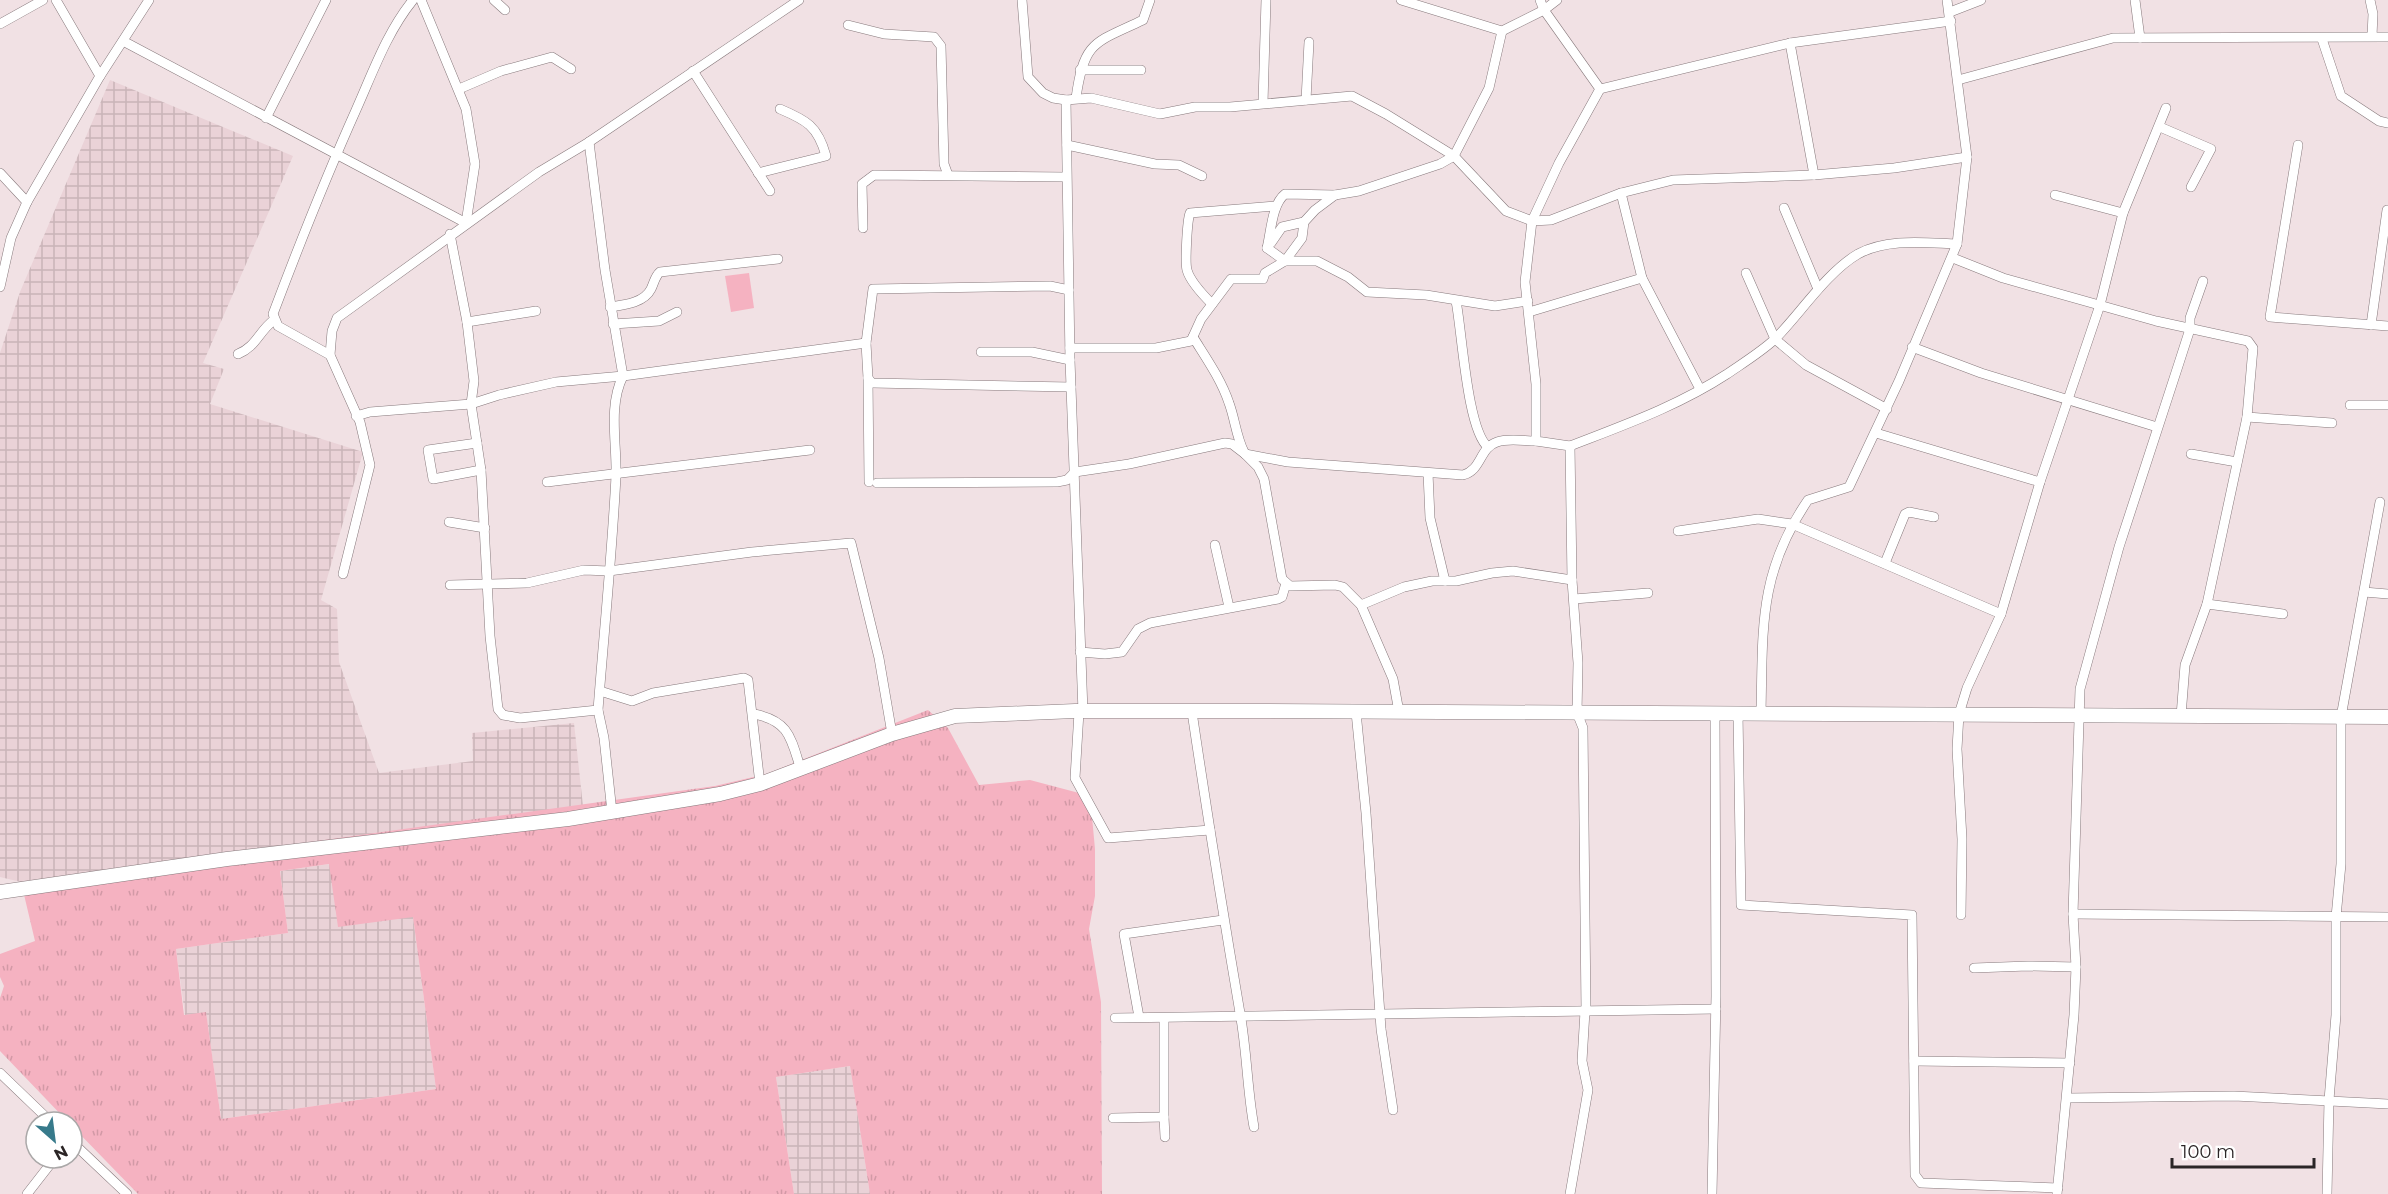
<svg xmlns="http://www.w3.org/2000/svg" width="2388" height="1194" font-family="Montserrat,sans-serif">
	<defs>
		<pattern id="industrial-grid" width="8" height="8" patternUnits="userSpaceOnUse" patternTransform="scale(1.5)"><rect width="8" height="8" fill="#ead2d7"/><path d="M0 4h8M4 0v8" fill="none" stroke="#c9b4b8"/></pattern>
		<pattern id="grass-tufts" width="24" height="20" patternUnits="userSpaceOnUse" patternTransform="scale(1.5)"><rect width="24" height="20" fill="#f5b2c1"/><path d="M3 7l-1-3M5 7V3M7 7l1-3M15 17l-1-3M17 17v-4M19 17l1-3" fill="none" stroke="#d299a6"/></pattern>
	</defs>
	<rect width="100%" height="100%" fill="#f1e1e4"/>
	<g fill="url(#industrial-grid)">
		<path d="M110,80l183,76 -90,207 21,6 -14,35 153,48 -42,148 16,9 2,53 40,111 94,-12 -1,-28 102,-10 9,83 -562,76 -21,-5v-524l20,-61z"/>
		<path d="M330,864l83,53 23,172 -215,30 -15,-106 -21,2 -9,-66 112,-16 -8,-62z"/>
		<path d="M850,1066l20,128h-76l-18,-117z"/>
	</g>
	<path fill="url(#grass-tufts)" fill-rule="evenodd" d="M928,710l20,18 31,57 51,-5 49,13 13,24 3,32v47l-6,33 12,73 1,192h-232l-20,-128 -74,11 18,117h-656l-66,-68v-4h-4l-68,-71v-53l4,-12 -4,-9v-23l35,-13 -14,-59 694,-96 51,-12zM329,864l9,63 75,-10 23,172 -215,30 -15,-107 -22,3 -8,-66 112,-16 -8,-62z"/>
	<path fill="#f5b2c1" d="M749,273l5,35 -23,4 -6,-36z"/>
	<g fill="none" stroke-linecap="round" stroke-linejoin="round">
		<defs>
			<g id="street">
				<path d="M56,0l44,76"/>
				<path d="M494,0l11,10"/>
				<path d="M1022,0l6,77 15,16 10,5 13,2 25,-2 69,16 35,-7h35l122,-11 34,18 68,42 52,55 26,10 19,-1 70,-27 52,-13 141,-5 80,-7 73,-11"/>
				<path d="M1401,0l101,31 42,-21 13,-10"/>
				<path d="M1540,0l4,10 56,79 -41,74 -27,58 -7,61 11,102v57l34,5 2,134 6,83 -1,50 6,15 3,283"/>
				<path d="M1947,0l20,157 -10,87"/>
				<path d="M2135,0l5,38"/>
				<path d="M2370,0l3,14 -1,22"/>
				<path d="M1950,12l31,-12"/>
				<path d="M0,24l43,-24"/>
				<path d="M848,25l36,9 50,3 7,9 3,118 4,11"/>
				<path d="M2322,39l19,57 38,25 9,2"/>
				<path d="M123,41l343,182 9,-59 -9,-55 -45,-109"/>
				<path d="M1790,43l24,132"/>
				<path d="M1080,70h61"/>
				<path d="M693,71l77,120"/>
				<path d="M1958,80l155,-42 275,-1"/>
				<path d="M459,89l42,-18 51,-14 19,12"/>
				<path d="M1600,89l190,-46 161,-22"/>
				<path d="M1076,98c8,-58 19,-55 67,-78l7,-20"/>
				<path d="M1066,100l4,260 13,352"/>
				<path d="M1306,100l3,-58"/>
				<path d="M1263,103l3,-103"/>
				<path d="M266,118l60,-118"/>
				<path d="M2160,127l51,22 -20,38"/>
				<path d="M589,142l16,128 18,106c-15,30 -6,67 -7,100 -4,78 -12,156 -18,234l6,28 8,74"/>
				<path d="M1067,145l88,19 24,1 23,11"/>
				<path d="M2298,145l-28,172 118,9"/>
				<path d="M0,173l27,29"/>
				<path d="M758,173l68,-17c-8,-30 -20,-36 -46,-47"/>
				<path d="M1621,193l21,85 58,111"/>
				<path d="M2055,195l68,18"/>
				<path d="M1784,208l34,81"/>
				<path d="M863,228l-1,-44 12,-9 192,2"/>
				<path d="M450,234l17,88 7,59 -3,23 10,66 9,166 8,73 5,6 17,3 78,-8"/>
				<path d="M1271,243l11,-16 22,-5"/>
				<path d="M1267,248c4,-16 5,-44 18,-54l50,1 24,-4 81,-27 14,-8 35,-68 13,-57"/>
				<path d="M1267,248l18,13h32l31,16 19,15 59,3 69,11 33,-5"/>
				<path d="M1953,258l50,20 153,43 92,20 5,7 -6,69 -40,187 -22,61 -4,51"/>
				<path d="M1746,273l29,66 31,26 81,44"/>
				<path d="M0,287l11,-49 16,-36 73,-126 49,-76"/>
				<path d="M1069,290l-19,-4 -177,3 -7,54 2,35 4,5 199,4"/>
				<path d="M1456,301c6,30 11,129 32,146"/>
				<path d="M1212,304c-8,-8 -22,-23 -25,-34 -2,-7 0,-49 3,-57l86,-7"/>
				<path d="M610,307c14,-2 34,-4 41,-18 3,-6 4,-13 9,-17l118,-13"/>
				<path d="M1529,312l113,-34"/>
				<path d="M467,322l69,-11"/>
				<path d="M613,324l46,-3 18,-9"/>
				<path d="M2371,325l16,-115"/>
				<path d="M1193,337c13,21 28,42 36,66 6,16 7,33 15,49"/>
				<path d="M1912,347l69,26 176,54"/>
				<path d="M1070,348h86l35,-7 10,-22 30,-40h32l2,-6 20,-12 17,-23 2,-16 11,-12 20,-15"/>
				<path d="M981,352h51l38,8"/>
				<path d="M238,354c18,-7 21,-23 36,-34"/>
				<path d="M330,355l-52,-29 -5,-12c26,-69 53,-137 83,-204 17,-38 31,-78 57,-110"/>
				<path d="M868,378l1,104"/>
				<path d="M2350,405h38"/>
				<path d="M356,416l14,-4 101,-8 28,-9 57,-13 67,-6 243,-33"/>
				<path d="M2247,417l85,6"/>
				<path d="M1876,433l164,49"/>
				<path d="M477,443l-49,7 5,29 48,-9"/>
				<path d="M1570,446c54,-21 108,-40 157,-72 16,-11 34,-22 48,-35 25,-25 52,-67 83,-85 30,-16 67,-11 99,-10l-58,137 -50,106 -41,13c-50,73 -45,129 -47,213"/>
				<path d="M1245,454l43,8 175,13c19,-5 16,-27 34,-33 11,-4 27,-1 39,-1"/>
				<path d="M2191,454l46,8"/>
				<path d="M1428,473l2,45 15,63"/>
				<path d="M547,482l263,-32"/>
				<path d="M877,483l180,-1 10,-2 8,-8 54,-8 96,-21 7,1 13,10 13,13 6,12 18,100 8,7 45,-1 8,2 18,18 32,74 6,33"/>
				<path d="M449,522l36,6"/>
				<path d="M1678,531l80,-12 34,5 209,90"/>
				<path d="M1215,545l14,62"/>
				<path d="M1885,563l20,-49 4,-2 25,5"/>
				<path d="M343,574l27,-109 -10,-43 -30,-67 2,-24 5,-13 202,-146 50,-30 210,-142"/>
				<path d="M450,585l77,-2 57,-13 25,1 143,-19 99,-9 28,115 13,76"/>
				<path d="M2364,592l24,2"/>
				<path d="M1574,599l74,-6"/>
				<path d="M2207,604l76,10"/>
				<path d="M1361,605l43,-18 28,-6h24l36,-8 21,-2 59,9"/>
				<path d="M1080,652l25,2 17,-2 16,-23 12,-6 128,-24 4,-2 4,-14"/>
				<path d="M600,691l32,10 21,-8 91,-15 4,2 12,104"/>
				<path d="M1079,712l-4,66 33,60 102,-8"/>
				<path d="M1192,712c15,101 31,201 48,301 7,38 7,76 14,114"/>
				<path d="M1356,712l10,101 15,216 12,81"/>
				<path d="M1738,713l3,192 171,10 3,260 6,8 137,5"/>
				<path d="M754,714c36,7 37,25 47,56"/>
				<path d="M2073,914l315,3"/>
				<path d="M1961,915l1,-76 -5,-90 2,-35 8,-26 34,-74 39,-132 60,-177 23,-92 43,-105"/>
				<path d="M1974,968l54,-2 48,1"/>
				<path d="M1139,1017l-15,-83 99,-14"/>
				<path d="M1115,1018l601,-9"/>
				<path d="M1914,1061l156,2"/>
				<path d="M0,1073l51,49"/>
				<path d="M2068,1098l166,-2 154,8"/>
				<path d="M1164,1117l1,20"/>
				<path d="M1113,1118l51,-1v-99"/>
				<path d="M72,1142l55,52"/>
				<path d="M27,1194l28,-36"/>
				<path d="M1570,1194l18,-104 -6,-29 3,-50"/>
				<path d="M1712,1194l4,-198 -1,-283"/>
				<path d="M2057,1194l17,-179 2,-48 -3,-53 7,-225 39,-142 60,-184 11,-34v-11l13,-37"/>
				<path d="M2327,1194l2,-94 7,-85v-98l5,-53v-147l39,-215"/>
			</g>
			<path id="secondary" d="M0,892l227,-33 341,-40 152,-25 40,-10 132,-50 63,-18 120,-5h193l1120,6"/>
		</defs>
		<use href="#street" stroke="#87797c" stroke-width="10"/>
		<use href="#secondary" stroke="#87797c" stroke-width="15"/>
		<use href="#street" stroke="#fff" stroke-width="9"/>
		<use href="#secondary" stroke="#fff" stroke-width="14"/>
	</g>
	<g transform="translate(54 1140) rotate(152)"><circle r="28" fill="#ffffff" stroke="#aaa8a8" stroke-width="1.5"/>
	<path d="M0-4.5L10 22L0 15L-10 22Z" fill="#377a8b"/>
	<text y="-9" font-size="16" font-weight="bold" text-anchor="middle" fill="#2b2526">N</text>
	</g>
	<path d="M2172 1158v9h142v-9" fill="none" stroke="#2b2526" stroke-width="3"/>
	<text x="2181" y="1158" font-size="18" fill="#2b2526" stroke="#ffffff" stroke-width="4.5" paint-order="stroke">100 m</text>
</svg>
